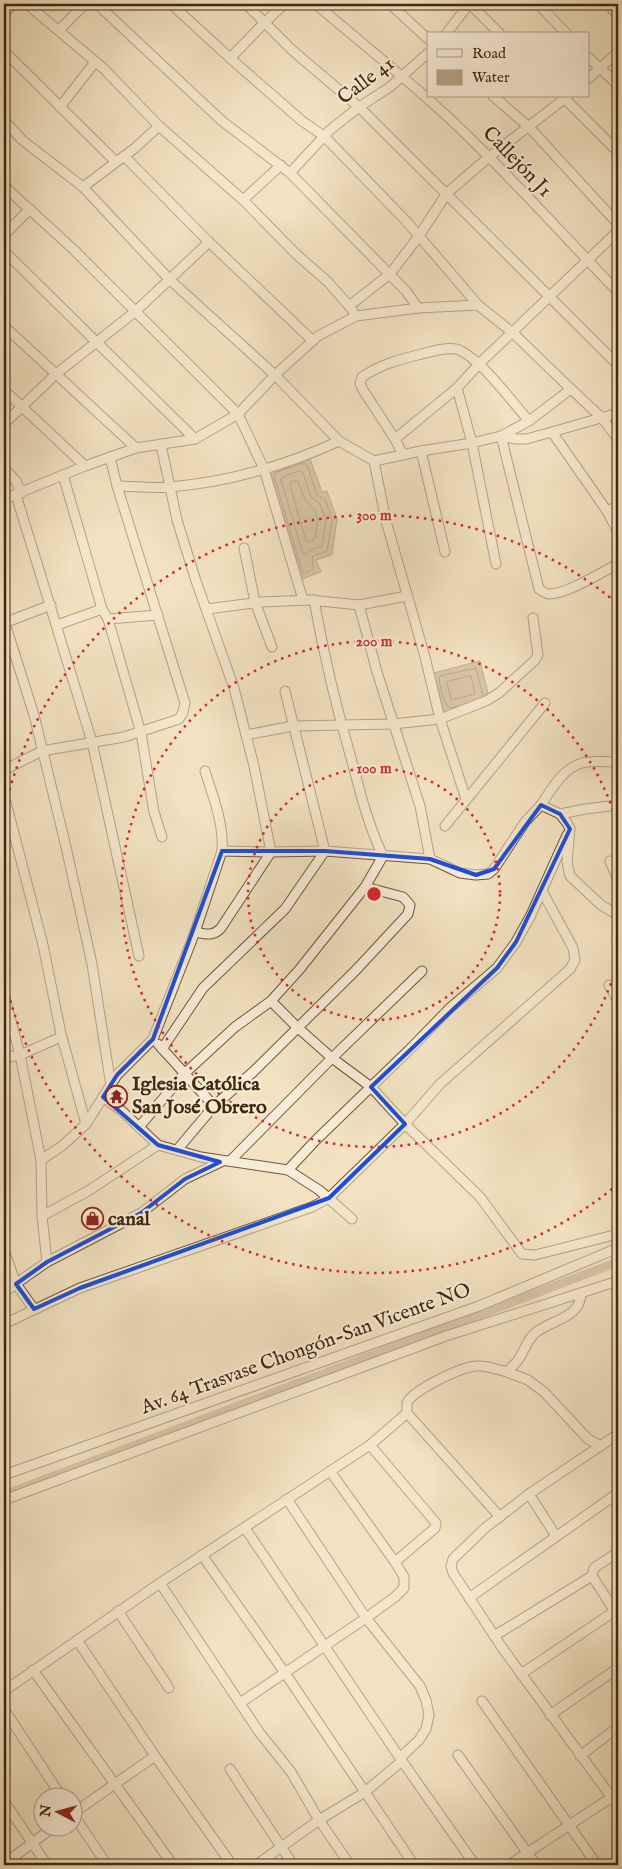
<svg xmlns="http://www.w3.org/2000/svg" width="622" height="1869" font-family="'IM FELL English',serif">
	<rect width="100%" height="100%" fill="#f2e2c1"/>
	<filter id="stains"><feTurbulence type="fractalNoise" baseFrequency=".004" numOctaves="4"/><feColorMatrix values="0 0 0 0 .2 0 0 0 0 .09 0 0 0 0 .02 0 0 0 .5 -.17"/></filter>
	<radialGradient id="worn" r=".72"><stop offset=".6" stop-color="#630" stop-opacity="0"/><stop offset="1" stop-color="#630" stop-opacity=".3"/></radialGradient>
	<g fill="#b6a285" stroke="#877156">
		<path d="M309,456l13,36 5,-1 10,28 -5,36 -16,5 5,12 -22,8 -32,-109z"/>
		<path d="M480,661l10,40 -44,14 -7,-13 -6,-29z"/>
	</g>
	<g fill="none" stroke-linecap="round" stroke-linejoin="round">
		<g stroke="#7c644a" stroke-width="1">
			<path d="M304,463l3,2 10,30 8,4 7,21 -5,31 -14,5 -1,4 1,9 -9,4 -2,-2 -28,-95 1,-3z"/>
			<path d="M300,471l3,2 8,24 9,7 6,16 -4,26 -10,3 -7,6 -2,-1 -22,-74 2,-3z"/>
			<path d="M296,481l2,1 7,18 9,9 4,11 -3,19 -6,3 -3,-1 -16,-56 1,-3z"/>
			<path d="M471,676l4,18 -24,6 -4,-18z"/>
			<path d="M458,706l-8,2c-8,-6 -9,-19 -11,-29l1,-3 36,-8 7,28"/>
		</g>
		<path stroke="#b6a285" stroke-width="9" d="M4,1495l614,-233"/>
		<defs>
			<g id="minor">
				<path d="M27,4l76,64 56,58 84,74 53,54 32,28 21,24"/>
				<path d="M97,4l125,117 68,52 116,118 12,17"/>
				<path d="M171,4l59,54"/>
				<path d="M246,4l46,46 67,57 259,258"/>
				<path d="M285,4c-20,16 -36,36 -55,54l72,63 22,15 83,86 71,83"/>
				<path d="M316,4c44,38 90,74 133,114 59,55 113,116 169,174"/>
				<path d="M390,4l38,35"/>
				<path d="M470,4l30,30"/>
				<path d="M538,4l29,30"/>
				<path d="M608,4l10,11"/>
				<path d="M4,14l9,-10"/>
				<path d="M59,30l26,-26"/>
				<path d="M446,34l23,-30"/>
				<path d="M4,51l112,111"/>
				<path d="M588,57l30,28"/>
				<path d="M588,79l30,-27"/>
				<path d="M493,96l36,31 89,97"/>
				<path d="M562,96l56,56"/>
				<path d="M60,107l35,-45"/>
				<path d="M4,120l18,20 61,47 86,92 106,96 64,66 35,20"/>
				<path d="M124,156l85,86 104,99"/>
				<path d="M290,173l40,-43 29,-23 31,-20 38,-34"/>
				<path d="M4,186l69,63 165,165 26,55 39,131"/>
				<path d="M83,187l52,-39 24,-22"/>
				<path d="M243,200l38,-35"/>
				<path d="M4,235l26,-26"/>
				<path d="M4,251l191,188"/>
				<path d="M353,311l-4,-5 41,-32 29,-38 28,-43 42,-36 79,-61"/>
				<path d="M4,326l132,122"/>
				<path d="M457,388l15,55 24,121"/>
				<path d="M571,389l31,29 16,21"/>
				<path d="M4,390l81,76"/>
				<path d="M4,424l52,-50 80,-63 73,-69"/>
				<path d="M552,432l66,-19"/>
				<path d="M395,439l-32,-49 -3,-7 2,-6c18,-12 35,-17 56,-22 12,-3 26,-8 38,-6 22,6 57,54 73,72"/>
				<path d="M161,445l16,75 19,61 38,107 12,47"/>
				<path d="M421,451l24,101"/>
				<path d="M403,455l-8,-16 62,-51 22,-24 139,-133"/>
				<path d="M4,468l12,13 5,12"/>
				<path d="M63,475l39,134 6,10 33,114 13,79 8,25"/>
				<path d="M117,486c17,0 36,3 53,1 58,-5 117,-22 169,-46"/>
				<path d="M16,495l76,247 47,214"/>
				<path d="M4,499l81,-33 51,-18 59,-9 43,-25 37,-39 43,-39 38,-20 62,-8 60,-3 35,28 58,56 -42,32 -28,15 38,153c4,3 7,5 11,5 17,0 52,-22 68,-30"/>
				<path d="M607,511l11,-5"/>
				<path d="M244,548l11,54 17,45"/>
				<path d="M359,605l18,67 43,134 10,53"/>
				<path d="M207,609l54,-7 49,-2 49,5 48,-9"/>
				<path d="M108,619l50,-4"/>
				<path d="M4,620l30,95 32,132 26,117 19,122"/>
				<path d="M4,623l47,-18"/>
				<path d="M57,625l45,-16"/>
				<path d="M4,770l38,-19 82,-14 55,-18 4,-7 2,-9 -68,-217 -7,-29"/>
				<path d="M4,795l39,150 18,89 25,90"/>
				<path d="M466,799l-26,-80 -15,-62 -39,-136 -12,-60 47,-10 51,-8 29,-7 15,3h10l26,-7 55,79 11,21"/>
				<path d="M541,805c10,-15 22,-37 41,-42 12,-3 24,-1 36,-1"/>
				<path d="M560,814l25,-5 33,-4"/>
				<path d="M445,826l100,-123"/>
				<path d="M222,851l49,1 54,-1 -40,-160"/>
				<path d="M610,861l8,19"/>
				<path d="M195,932c10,2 18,5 26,-4l50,-76 -17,-86 -8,-31 47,-9 100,-2 47,-5 46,-18 13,-8 36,-33 3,-5 -5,-37"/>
				<path d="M609,985l9,16"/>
				<path d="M4,994l16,61 21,105 1,56 5,46"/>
				<path d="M271,1001l26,26 35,31 39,29 34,37 75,73 42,57 13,1 83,-21"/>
				<path d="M158,1044l56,62"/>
				<path d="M162,1049l41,-61 82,-79 40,-58 105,8 30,14 16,2 12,-1 6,-5 31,-47 16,-17 19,9 7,9 3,6 -3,33 3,14 31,29 17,10"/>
				<path d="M4,1058l16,-3 41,-18"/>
				<path d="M103,1097l19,14 36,34 43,12 87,13 31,20 33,29"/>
				<path d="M139,1127l45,-53 51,-47 36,-26 28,-31 66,-83 18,-31c-14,-29 -22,-60 -30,-91 -16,-54 -29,-109 -39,-165"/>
				<path d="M177,1150l37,-44 39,-34 103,-102 52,-56 2,-9 -7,-8 -38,-10"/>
				<path d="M41,1160l21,-14 24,-22 31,-49 36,-36 42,-107 27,-81c2,-28 -9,-54 -17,-80"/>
				<path d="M230,1161l102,-103 90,-87"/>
				<path d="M288,1170l27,-29 94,-91 41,-42 47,-40 19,-26 14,-25 37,-82"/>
				<path d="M42,1216l46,-25 70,-46"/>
				<path d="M4,1250l12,34 18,25"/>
				<path d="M4,1292l43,-30 94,-49 44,-34 38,-18"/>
				<path d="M4,1324l76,-36 232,-81 17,-9 76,-74 35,-40 130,-115 5,-9 -2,-12 -31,-57"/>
				<path d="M507,1372l21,8 16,12 44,47 13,7"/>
				<path d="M618,1434l-89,60 -44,34 -32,31 -2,7 2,7 50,76 115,157"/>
				<path d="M370,1445l66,78 -1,5 -40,34"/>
				<path d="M4,1475l475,-169 139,-58"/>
				<path d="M529,1494l27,42"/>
				<path d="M287,1499l79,119 54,68 6,14 3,15 -3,14 -7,11 -19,18"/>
				<path d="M4,1500l442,-164 172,-55"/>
				<path d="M500,1517l-93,-104v-10c6,-13 54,-36 69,-37 10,-1 21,3 31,6 4,-5 10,-9 13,-15 5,-8 7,-16 14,-23 15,-14 47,-15 47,-41"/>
				<path d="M245,1528l157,233 73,104"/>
				<path d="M202,1555l83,118 80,119 -46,28 -63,45"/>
				<path d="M160,1583l99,149 32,40 28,48 31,45"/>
				<path d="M469,1598l149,-105"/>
				<path d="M118,1611l51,77"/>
				<path d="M618,1616l-26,-40 2,-8 24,-16"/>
				<path d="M494,1636l98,-60"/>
				<path d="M77,1640l78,116 77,109"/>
				<path d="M33,1670l140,195"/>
				<path d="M521,1674l97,-65"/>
				<path d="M4,1691l156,-108 210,-138 37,-32"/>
				<path d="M482,1701l115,164"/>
				<path d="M240,1703l126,-85 29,-21 9,-9v-11l-9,-15 -65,-91"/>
				<path d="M4,1709l57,87"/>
				<path d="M550,1715l68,-47"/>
				<path d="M458,1755l78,110"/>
				<path d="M580,1756l38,-29"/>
				<path d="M402,1761l-37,31 49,73"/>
				<path d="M230,1769l63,96"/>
				<path d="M4,1801l43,64"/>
				<path d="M4,1864l51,-38"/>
				<path d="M107,1865l-34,-51h-1l83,-58"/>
				<path d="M509,1865l109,-72"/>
			</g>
		</defs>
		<use href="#minor" stroke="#6d563c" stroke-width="11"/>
		<use href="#minor" stroke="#f7ecd7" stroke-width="9"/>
	</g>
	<path d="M0 0H622V1869H0ZM541,805l19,9 10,15 -54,113 -19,26 -126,119 34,37 -76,74 -249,90 -46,21 -18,-25 31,-22 94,-49 44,-34 35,-17 -62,-17 -55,-48 14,-22 36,-36 69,-188h103l105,8 46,16 18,-6z" fill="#f2e2c1" fill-opacity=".55" fill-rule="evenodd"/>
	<path fill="none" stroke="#1d4ed8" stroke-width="4" stroke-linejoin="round" d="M541,805l19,9 10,15 -54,113 -19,26 -126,119 34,37 -76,74 -249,90 -46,21 -18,-25 31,-22 94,-49 44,-34 35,-17 -62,-17 -55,-48 14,-22 36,-36 69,-188h103l105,8 46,16 18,-6z"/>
	<g fill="none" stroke="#d62828" stroke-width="2.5" stroke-dasharray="2.5 5">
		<circle cx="374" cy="894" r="126"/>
		<path d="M618 962A253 253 0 1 1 618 826"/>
		<path d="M618 1184A379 379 0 0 1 4 976M4 812A379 379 0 0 1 618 604"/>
	</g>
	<defs>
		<symbol id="temple-ring" viewBox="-11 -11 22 22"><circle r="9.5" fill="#f7ecd7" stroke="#8f2418" stroke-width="1.5"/><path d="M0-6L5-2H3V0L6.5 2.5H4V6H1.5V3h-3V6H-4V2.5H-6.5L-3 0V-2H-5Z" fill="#8f2418"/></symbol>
		<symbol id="shop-ring" viewBox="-11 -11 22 22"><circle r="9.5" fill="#f7ecd7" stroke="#8f2418" stroke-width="1.5"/><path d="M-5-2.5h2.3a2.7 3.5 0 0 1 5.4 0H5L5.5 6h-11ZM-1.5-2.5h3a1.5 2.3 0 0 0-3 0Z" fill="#8f2418"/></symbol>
	</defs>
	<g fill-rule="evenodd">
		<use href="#temple-ring" x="104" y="1084" width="25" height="25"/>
		<use href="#shop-ring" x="80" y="1206" width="25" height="25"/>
	</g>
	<g text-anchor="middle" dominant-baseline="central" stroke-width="4.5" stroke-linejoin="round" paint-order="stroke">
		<g font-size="20" fill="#412710" stroke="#f7ecd7">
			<text transform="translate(366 81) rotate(-37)">Calle 41</text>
			<text transform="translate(517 162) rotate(46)">Callejón J1</text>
			<text transform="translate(306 1349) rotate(-20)">Av. 64 Trasvase Chongón-San Vicente NO</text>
		</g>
		<g font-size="20" font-weight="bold" fill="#412710" stroke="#f7ecd7" text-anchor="start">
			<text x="132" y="1084">Iglesia Católica<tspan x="132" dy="23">San José Obrero</tspan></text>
			<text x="108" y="1219">canal</text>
		</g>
	</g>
	<circle cx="374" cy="894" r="8" fill="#d62828" stroke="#f7ecd7" stroke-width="2.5"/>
	<g font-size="15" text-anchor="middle" font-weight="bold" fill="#d62828" stroke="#f7ecd7" stroke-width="4.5" stroke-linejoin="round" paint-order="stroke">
		<text x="374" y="520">300 m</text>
		<text x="374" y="646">200 m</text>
		<text x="374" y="773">100 m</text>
	</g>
	<rect width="622" height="1869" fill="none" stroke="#f2e2c1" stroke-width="20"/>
	<rect x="5" y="5" width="612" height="1859" fill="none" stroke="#412710" stroke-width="2.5"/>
	<rect x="10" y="10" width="602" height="1849" fill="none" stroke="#412710"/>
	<rect x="427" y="32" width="162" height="65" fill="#f7ecd7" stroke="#ae9d87"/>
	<rect x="437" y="49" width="25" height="8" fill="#f7ecd7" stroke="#ae9d87"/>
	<text x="472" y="58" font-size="15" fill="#412710">Road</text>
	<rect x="437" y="70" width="25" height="15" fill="#b6a285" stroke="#ae9d87"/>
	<text x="472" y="82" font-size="15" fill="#412710">Water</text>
	<g transform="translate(58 1812) rotate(276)"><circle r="24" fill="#f7ecd7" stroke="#ae9d87"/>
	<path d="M0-4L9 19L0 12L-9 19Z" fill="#8f2418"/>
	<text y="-8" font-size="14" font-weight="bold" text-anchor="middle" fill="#412710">N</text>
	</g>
	<rect width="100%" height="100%" filter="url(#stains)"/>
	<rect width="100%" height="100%" fill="url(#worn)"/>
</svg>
